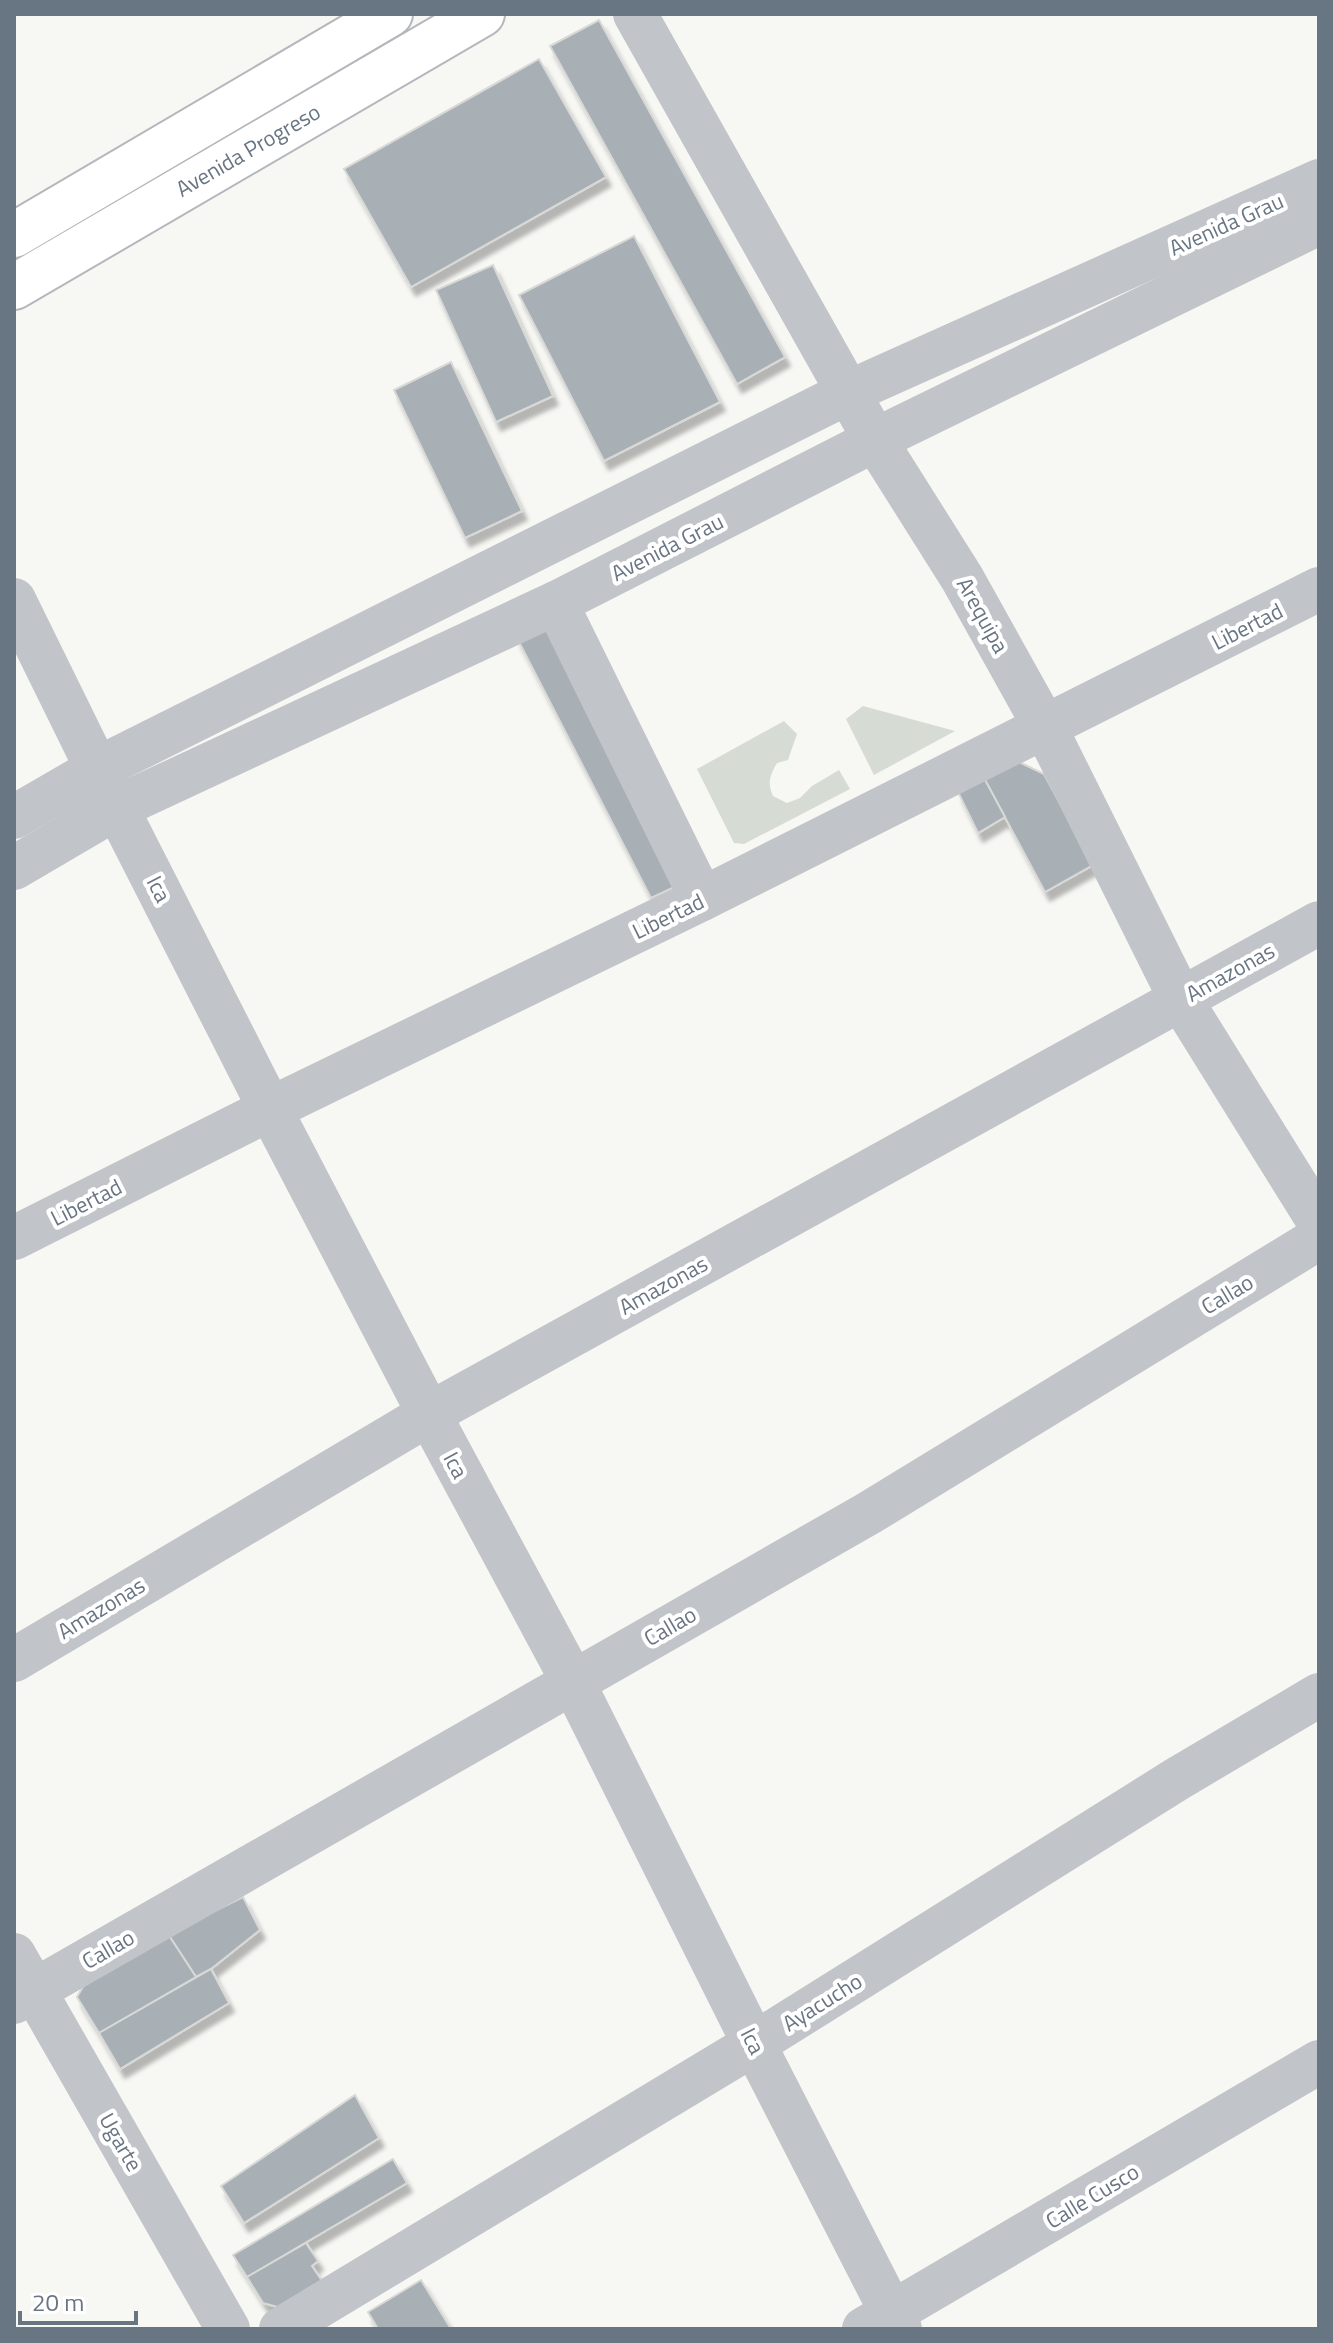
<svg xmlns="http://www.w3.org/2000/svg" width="1333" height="2343" font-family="'Titillium Web',sans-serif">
	<defs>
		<filter id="shadow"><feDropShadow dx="5" dy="9" stdDeviation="2" flood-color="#0004"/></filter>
	</defs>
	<rect width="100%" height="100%" fill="#f7f7f4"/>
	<g fill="#d6dcd4">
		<path d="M863,706l92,25 -81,44 -28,-56z"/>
		<path d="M784,721l13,13 -9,26 -11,3c-7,12 -10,20 -4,33l14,7 13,-5 12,-12 27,-16 11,19 -106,55 -10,-1 -37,-74z"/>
	</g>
	<g fill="#a8afb5" stroke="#d8d9d7" stroke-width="2" filter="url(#shadow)">
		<path d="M599,20l186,337 -48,27 -187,-338z"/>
		<path d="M539,59l67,118 -195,110 -67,-118z"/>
		<path d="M634,236l86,166 -116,59 -85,-166z"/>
		<path d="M493,265l60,131 -57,26 -60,-132z"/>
		<path d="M451,362l71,149 -57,27 -71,-148z"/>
		<path d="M537,625l24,13 122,245 -32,15 -135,-262z"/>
		<path d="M1017,761l27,13 49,91 -48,27 -61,-114z"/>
		<path d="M984,778l21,39 -27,16 -20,-41z"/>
		<path d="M243,1897l17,33 -49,39 -15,8 -28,-43z"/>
		<path d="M168,1934l28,43 -97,56 -22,-36 7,-12z"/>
		<path d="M211,1969l18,34 -109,66 -21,-36z"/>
		<path d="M355,2095l24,43 -135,85 -23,-37z"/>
		<path d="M393,2159l14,24 -160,94 -14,-22z"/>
		<path d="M306,2243l12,18 -6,5 16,24 -36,21 -29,-8 -16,-26z"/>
		<path d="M421,2280l30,49h-73l-10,-17z"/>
	</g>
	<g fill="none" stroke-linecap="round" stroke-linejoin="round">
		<defs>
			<g id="major">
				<path d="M14,235l376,-221"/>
				<path d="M14,287l468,-273"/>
			</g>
		</defs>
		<use href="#major" stroke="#b4b8bc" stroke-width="48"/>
		<g stroke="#c1c4c8" stroke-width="44">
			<path d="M635,14l240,426 87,138 83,149 136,273 138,222"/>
			<path d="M14,600l83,169 173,340 159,305 144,268 181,362 146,285"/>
			<path d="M556,603l146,296"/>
			<path d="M14,817l83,-48 752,-377 470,-211"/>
			<path d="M14,868l104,-61 438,-204 319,-163 444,-217"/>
			<path d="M14,1238l256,-129 432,-210 617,-310"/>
			<path d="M14,1660l415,-246 890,-491"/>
			<path d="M14,1955l214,374"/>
			<path d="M14,2002l855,-489 450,-275"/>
			<path d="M281,2329l473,-285 423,-265 142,-84"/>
			<path d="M864,2329l455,-267"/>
		</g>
		<use href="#major" stroke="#fff" stroke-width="44"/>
	</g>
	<g text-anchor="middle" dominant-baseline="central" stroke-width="8" stroke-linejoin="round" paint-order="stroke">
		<g font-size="22" fill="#687583" stroke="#fff">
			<text transform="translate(248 150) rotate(-30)">Avenida Progreso</text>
			<text transform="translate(1226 224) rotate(-24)">Avenida Grau</text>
			<text transform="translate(667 547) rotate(-27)">Avenida Grau</text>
			<text transform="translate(983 615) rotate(61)">Arequipa</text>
			<text transform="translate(1247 626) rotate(-27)">Libertad</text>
			<text transform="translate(159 889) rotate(63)">Ica</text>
			<text transform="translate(668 916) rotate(-26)">Libertad</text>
			<text transform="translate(1230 972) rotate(-29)">Amazonas</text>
			<text transform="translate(86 1202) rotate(-27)">Libertad</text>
			<text transform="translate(663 1285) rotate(-29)">Amazonas</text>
			<text transform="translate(1227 1294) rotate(-31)">Callao</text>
			<text transform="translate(456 1465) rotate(62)">Ica</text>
			<text transform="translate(101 1608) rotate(-31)">Amazonas</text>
			<text transform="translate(670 1626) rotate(-30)">Callao</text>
			<text transform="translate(108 1949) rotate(-30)">Callao</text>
			<text transform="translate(822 2002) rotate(-32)">Ayacucho</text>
			<text transform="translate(753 2041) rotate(63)">Ica</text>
			<text transform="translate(121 2142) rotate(60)">Ugarte</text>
			<text transform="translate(1092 2196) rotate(-31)">Calle Cusco</text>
		</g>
	</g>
	<rect width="1333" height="2343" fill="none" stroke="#687583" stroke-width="32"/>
	<path d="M20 2311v12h116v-12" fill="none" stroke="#687583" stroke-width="4"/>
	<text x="32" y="2311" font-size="24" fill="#687583" stroke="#ffffff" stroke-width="6" paint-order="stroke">20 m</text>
</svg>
